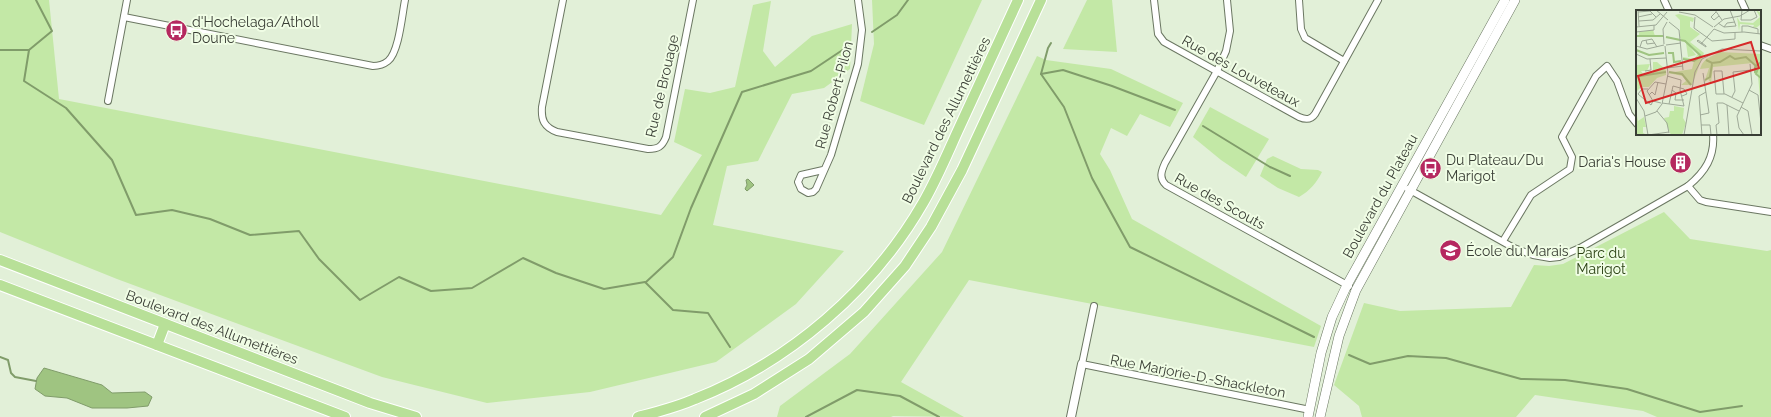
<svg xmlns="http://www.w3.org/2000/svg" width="1771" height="417" font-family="Raleway,sans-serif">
	<rect width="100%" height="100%" fill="#e2f0d8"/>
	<g fill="#c3e8a6">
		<path d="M0,0h49l10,99 602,116 41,-60 -28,-13 11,-53 25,4 25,-6 18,-82 18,-4 -8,50 12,16 37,-31 40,-12 -2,45 -26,19 -32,6 -34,67 -31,5 -14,59 131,26 -48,53 -80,58 -126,30 -103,11 -105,-26 -265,-98 -117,-47z"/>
		<path d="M872,0h110l-58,125 -64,-24 14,-57z"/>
		<path d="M1087,0h25l5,52 -54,-3z"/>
		<path d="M1037,56l9,4 65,9 72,34 -13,24 -30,-13 -13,22 -16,-8 -11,26 10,16 22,49 189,107 -7,21 -345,-67 -68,102 63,35 -71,-1 -2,1h-114l3,-11 70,-52 92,-102z"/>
		<path d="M1210,107l59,32 -23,38 -25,-17 -28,-23z"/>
		<path d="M1273,156l28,13 17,1 4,2c-5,10 -12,19 -23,25l-21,-9 -18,-12 7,-17z"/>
		<path d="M1664,212l26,27 77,12 4,-1v167h-114l-14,-6 -108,-16 -19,22h-154l-3,-11 -25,-21 30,-82 36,8 111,-4 23,-42 15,1 14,-2z"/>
	</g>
	<g fill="#9fc481" stroke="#809c6a">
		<path d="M748,179l6,6 -7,6 -2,-2 2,-4 -1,-5z"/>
		<path d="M44,368l58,17 10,8 33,-1 7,5 -4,9 -21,2h-35l-25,-10 -22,-2 -10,-7 2,-11z"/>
	</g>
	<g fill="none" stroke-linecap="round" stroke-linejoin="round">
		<g stroke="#809c6a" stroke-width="2">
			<path d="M872,32l25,-17 11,-15"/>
			<path d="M1051,43l-3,5 -7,26 23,33 28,71 38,69 184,90"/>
			<path d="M0,50h29l23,-19 -16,-31"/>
			<path d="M29,50l-5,31 42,27 46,52 24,55 36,-5 38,9 40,16 49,-4 20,28 41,41 39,-23 32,14 41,-3 51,-30 33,15 48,16 41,-7 28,28 35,3 22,34"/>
			<path d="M1041,74l22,-4 49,16 63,24"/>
			<path d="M1203,126l67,41 20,9"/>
			<path d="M646,282l27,-25 18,-49 51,-116 69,-21 42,-28"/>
			<path d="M1349,355l21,9 38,-8 38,2 75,21 44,1 62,9 73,23 42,-6"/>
			<path d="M0,357l8,3 3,13 4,4 21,4"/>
			<path d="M806,417l51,-27 43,6 39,21"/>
		</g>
		<defs>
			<g id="minor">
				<path d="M563,0l-21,107c-1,13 2,20 15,25l91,17c10,0 14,-2 18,-12l27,-137"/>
				<path d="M1154,0l4,34 6,8 135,75c7,3 12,3 16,-3l63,-114"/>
				<path d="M1227,0l3,31 -4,20 -9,20 -52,92c-4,9 -6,15 1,22l183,101"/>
				<path d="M1299,0l2,29 4,9 39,23"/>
				<path d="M1664,0l5,11"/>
				<path d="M1741,0l5,11"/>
				<path d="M124,17l249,49c6,0 10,-1 15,-5 11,-9 14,-46 17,-61"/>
				<path d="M1760,45l11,4"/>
				<path d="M108,101l19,-101"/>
				<path d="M823,170l-22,5 -3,7 3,7 7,4 5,-1 3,-3 15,-34 27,-91 4,-34 -4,-30"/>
				<path d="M1688,186l12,14 6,2 65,10"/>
				<path d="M1408,189l106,59 19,7 17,3 9,-1 21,-9 108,-62c17,-14 27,-29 25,-52"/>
				<path d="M1503,241l28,-46 39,-26 2,-12 -10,-20 34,-61 11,-10 10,15 12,33 8,10"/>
				<path d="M1094,306l-12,58 228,46"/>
			</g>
			<path id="tertiary" d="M1071,417l11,-53"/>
			<g id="secondary">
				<path d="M1308,417l13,-64 11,-36 15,-32 158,-285"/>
				<path d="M1320,417l19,-81 17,-46 159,-290"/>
			</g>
			<g id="trunk">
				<path d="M0,260l370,143 46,14"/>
				<path d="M0,285l345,132"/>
				<path d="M157,345l8,-21"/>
				<path d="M638,417c19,-5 39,-10 57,-18 94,-37 178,-109 228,-196 14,-24 25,-51 37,-77 19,-42 39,-84 58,-126"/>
				<path d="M705,417l49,-23 55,-35 55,-47 41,-46 26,-39 31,-57 79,-170"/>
			</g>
		</defs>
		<use href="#minor" stroke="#6b7762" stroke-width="8"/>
		<use href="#tertiary" stroke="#6b7762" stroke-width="10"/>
		<use href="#secondary" stroke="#6b7762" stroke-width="10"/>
		<use href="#trunk" stroke="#fff" stroke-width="12"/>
		<use href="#minor" stroke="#fff" stroke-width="6"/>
		<use href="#tertiary" stroke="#fff" stroke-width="8"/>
		<use href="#secondary" stroke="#fff" stroke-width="9"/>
		<use href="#trunk" stroke="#b8e098" stroke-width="10"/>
	</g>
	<defs>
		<symbol id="bus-disc" viewBox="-11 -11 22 22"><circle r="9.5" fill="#b5285f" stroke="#f0fde5"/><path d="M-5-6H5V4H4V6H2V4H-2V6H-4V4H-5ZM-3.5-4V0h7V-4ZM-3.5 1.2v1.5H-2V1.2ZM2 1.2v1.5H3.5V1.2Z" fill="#fff"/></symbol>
		<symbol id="building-disc" viewBox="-11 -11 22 22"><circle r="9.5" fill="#b5285f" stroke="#f0fde5"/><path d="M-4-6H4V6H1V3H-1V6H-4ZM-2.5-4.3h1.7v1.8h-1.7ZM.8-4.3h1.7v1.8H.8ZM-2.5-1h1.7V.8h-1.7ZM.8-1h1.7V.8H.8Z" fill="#fff"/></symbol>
		<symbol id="school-disc" viewBox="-11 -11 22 22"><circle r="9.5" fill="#b5285f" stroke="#f0fde5"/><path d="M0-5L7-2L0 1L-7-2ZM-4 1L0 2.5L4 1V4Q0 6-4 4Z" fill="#fff"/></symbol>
	</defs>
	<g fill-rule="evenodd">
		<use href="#bus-disc" x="164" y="18" width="25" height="25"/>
		<use href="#building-disc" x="1668" y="150" width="25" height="25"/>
		<use href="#bus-disc" x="1418" y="156" width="25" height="25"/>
		<use href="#school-disc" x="1438" y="238" width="25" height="25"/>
	</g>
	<g text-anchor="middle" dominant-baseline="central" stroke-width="4" stroke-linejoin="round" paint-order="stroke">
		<g font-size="14" fill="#393e35" stroke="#f0fde5" text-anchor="start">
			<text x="192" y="22">d'Hochelaga/Atholl<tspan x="192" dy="16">Doune</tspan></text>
			<text x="1446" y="160">Du Plateau/Du<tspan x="1446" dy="16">Marigot</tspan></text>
			<text x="1666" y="162" text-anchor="end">Daria's House</text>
			<text x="1466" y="251">École du Marais</text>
		</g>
		<g font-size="14" fill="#393e35" stroke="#f0fde5">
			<text transform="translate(1241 71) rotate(29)">Rue des Louveteaux</text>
			<text transform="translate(662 86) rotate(-77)">Rue de Brouage</text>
			<text transform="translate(834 95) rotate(-75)">Rue Robert-Pilon</text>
			<text transform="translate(946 120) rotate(-64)">Boulevard des Allumettières</text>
			<text transform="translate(1380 196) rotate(-61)">Boulevard du Plateau</text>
			<text transform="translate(1220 201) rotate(29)">Rue des Scouts</text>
			<text transform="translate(212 327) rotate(21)">Boulevard des Allumettières</text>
			<text transform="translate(1198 376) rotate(11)">Rue Marjorie-D.-Shackleton</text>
		</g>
		<g font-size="14" fill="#2b4214" stroke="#f0fde5">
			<text x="1601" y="253">Parc du<tspan x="1601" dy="16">Marigot</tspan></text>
		</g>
	</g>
	<g transform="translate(1636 10)">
		<rect width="125" height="125" fill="#e2f0d8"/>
		<path d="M120,0l5,3v11l-5,4 -3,-1 1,-2 -14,-1 -1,7 -2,-14 3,5 13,1 7,-6zM43,4l15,4 -1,4 -3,-1v6l10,7 -10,8 14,11 -12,32h-11l5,-4 -3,-5 -15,-3 24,-4 2,-8 -11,-1v-3l11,2 4,-5 -8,-7 6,8 -8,2 -2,-14 -6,-5v-18l-5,-5zM17,20l2,6 8,1h-27l3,-2v-3zM84,42l41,2v54l-3,-32 -5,-13 -40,4 -2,16 -3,-4 -4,4 5,-15 -9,1 2,-5 4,-5zM17,52h4l9,8v5l-9,3 -8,9h-8l-5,5v-27l14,-1 -3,7h-6l2,3 10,-1zM38,96l10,2 -1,10 3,5 -4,12h-11l-7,-17 5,-1 1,-6h4zM1,106l1,5 6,-4 2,10h-3v6l4,2h-11z" fill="#c3e8a6"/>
		<path fill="none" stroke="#9fc481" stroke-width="2" d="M0,26h27M30,27l19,4 16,15M0,40l13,5 15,-2M32,43h5l1,9 7,-1M47,49l11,2 7,-5M70,50l6,3 8,-1 10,-6 5,3 11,-2 10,9M125,52l-6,5v5l2,-1 -1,3 5,4M33,62l13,2 9,11M4,66l26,-4M69,70l5,-3 2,-13"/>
		<path fill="none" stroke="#9ea997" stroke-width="1" d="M2,0l1,16M20,0l12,10M79,0l7,10M106,0l-1,10h10l6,-3 -3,-7M2,2l12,-1 6,6M43,2l16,3M80,2l-5,5 3,3 5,-4M59,5l18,12M2,7l14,-3M59,7l-1,11 18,13 23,-2v-7M3,11l14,-1 7,-6M33,12l10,8 4,40M82,13l6,4 12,-1 -6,-16M0,17l20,-2 11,-13M78,17l10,-8 16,-3 10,-6M88,17l3,-4 8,-1M78,19l10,4 20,-1 17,2M0,22l18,-2v-5M106,22v-6h6l10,3v5M10,30l1,4 8,-1M62,30l8,6v1l-9,-6zM28,34l-1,-15 4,-7M65,34l13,-15M30,35l15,-2M0,36l11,3 17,-4M4,37l2,-6 10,-2 5,8M0,44l11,5 19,-1M31,58l16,-2M9,61l6,-1 -1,-11M12,79h-6l-4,5 13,11 2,-4M36,80l4,3 -1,7h9M113,80l9,5 3,28M88,84l-2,-23h-8l2,23h9l18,9M13,85l3,-3 3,3 3,-13M96,87l3,-6 -2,-19 18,-2M0,88l8,13 4,24M25,93l-8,-2 -6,-10 8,-9 11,2M26,93l22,3 -4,-16 1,-10 -14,-4M33,94l4,-18 11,3 3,5 -5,2M91,95l2,30M105,97l7,4 4,24M21,101l10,12 2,10M64,105l9,-2 -6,-40M9,106l11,-4 6,-8 6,-30 -3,-28M65,115h9l1,10M12,125l21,-3M48,125l11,-63 7,-13 20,-10 39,2M66,125l-3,-39 7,-4M81,125l-1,-10 3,-2 -2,-20h6l16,8M108,125l-5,-7 -2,-12 15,-32 -2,-20"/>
		<path fill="#d62828" fill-opacity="0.15" stroke="#d62828" stroke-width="2" d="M115,32l8,26 -113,35 -8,-27z"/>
		<rect width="125" height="125" fill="none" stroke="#393e35" stroke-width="2"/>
	</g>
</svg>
